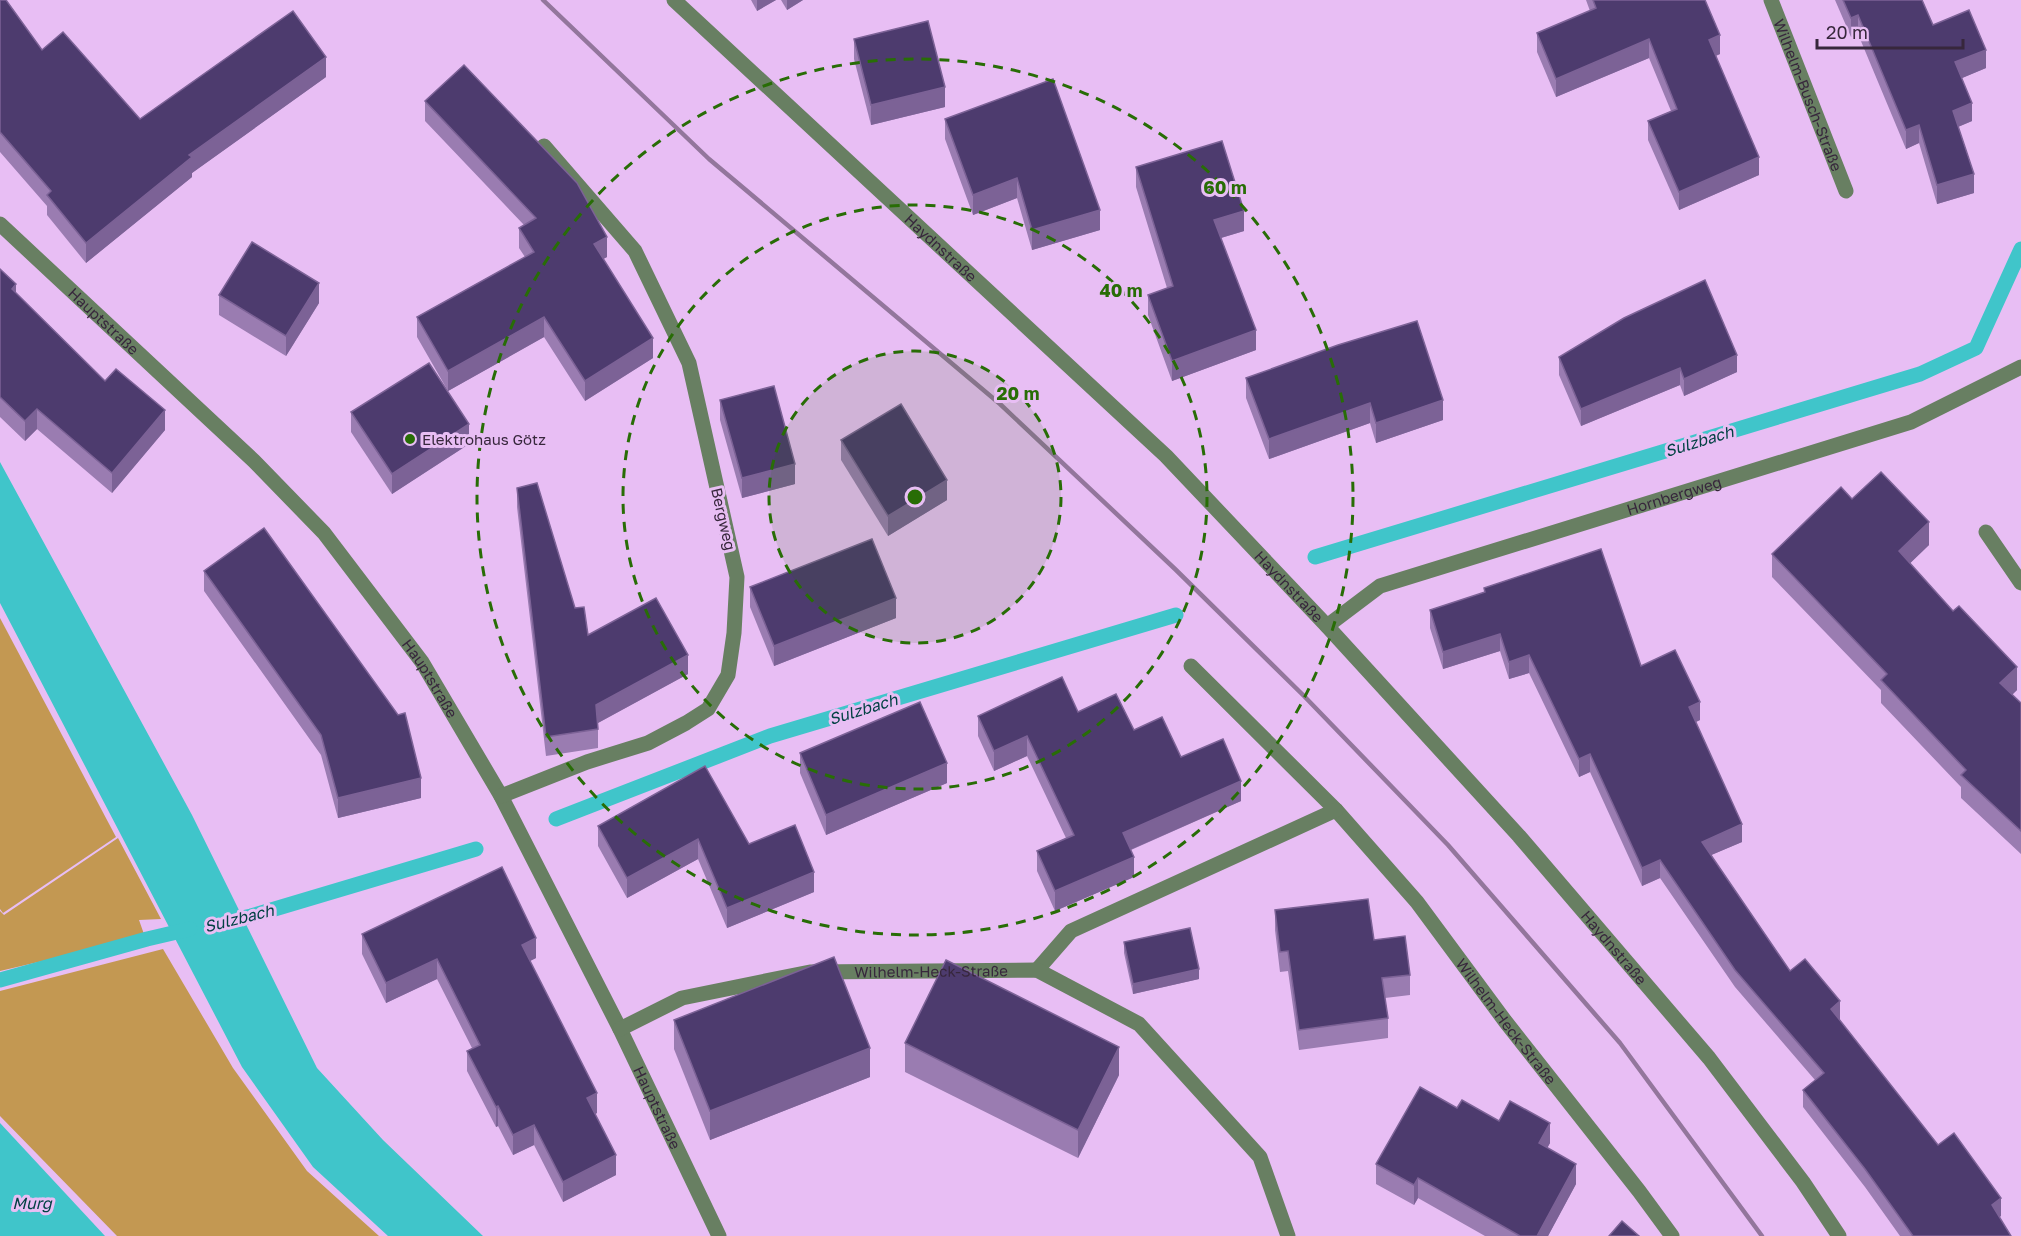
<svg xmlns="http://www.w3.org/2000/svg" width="2021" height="1236" font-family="'Golos Text',sans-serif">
	<rect width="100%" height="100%" fill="#e8bef4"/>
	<g fill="#c39852">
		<path d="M0,618l116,219 -113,76 -3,-4z"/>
		<path d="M118,838l43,81 -22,1 6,17 -145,34v-60l4,4z"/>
		<path d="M163,949l70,119 74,103 72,65h-262l-117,-120v-125z"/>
	</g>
	<g fill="#40c5ca">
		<path d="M0,462l192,353 125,253 66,72 100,96h-95l-75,-69 -71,-100 -242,-464z"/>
		<path d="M0,1123l105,113h-105z"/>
	</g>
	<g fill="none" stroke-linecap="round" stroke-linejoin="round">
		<g stroke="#40c5ca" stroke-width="15">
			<path d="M1315,557l605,-183 56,-26 45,-99"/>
			<path d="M556,819l214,-83 406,-121"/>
			<path d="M223,922l28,-6 225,-67"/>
			<path d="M0,980l147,-41 43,-10"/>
		</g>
		<g stroke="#687f62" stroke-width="15">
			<path id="s1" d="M674,0l492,456 161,170 192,210 190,222 94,124 36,54"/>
			<path id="s2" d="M1771,0l75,191"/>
			<path id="s3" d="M0,224l254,237 70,72 98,129 79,134 119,233 99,207"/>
			<path d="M1986,532l35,51"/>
			<path id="s4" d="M1327,626l53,-40 531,-164 110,-55"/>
			<path id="s5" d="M1191,666l145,144 81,92 88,119 134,170 33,45"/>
			<path d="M501,796l86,-34 61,-19 38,-20 22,-14 20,-34 6,-42 3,-56 -48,-214 -54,-112 -91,-105"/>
			<path d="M1037,970l34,-39 265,-121"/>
			<path id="s6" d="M620,1029l62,-31 128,-26 227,-2 102,54 121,133 28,79"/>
		</g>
		<path stroke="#93769c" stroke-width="4.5" d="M543,0l166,159 291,245 175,165 129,127 144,149 172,198 142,193"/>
	</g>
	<g fill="#9a7cb1">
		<path d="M0,0l42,50 98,69 186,-42 -134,96v4l-106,86 -39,-48v-9l-47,-54z"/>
		<path d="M751,0h25l-19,11z"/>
		<path d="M781,0h22l-16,10z"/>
		<path d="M1586,0h119l15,54 -4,2 43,119 -80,35 -31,-70v-19l23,-10 -22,-53 -93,39 -19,-45v-19l53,-22z"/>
		<path d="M1835,0h87l11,25 53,43 -24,10 10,43 -14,6 16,66 -37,11 -18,-61 -13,6 -48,-115 -7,3z"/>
		<path d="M854,39l91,68 -74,18 -17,-66z"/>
		<path d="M425,101l182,156 -4,2 50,99 -68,43 -41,-64 -96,54 -31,-54v-20l108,-60 -6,-9v-20l5,-3 -99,-104z"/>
		<path d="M945,119l155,111 -68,20 -15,-52 -44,17 -28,-76z"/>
		<path d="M1136,167l108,64 -23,7 35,112 -84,31 -24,-66v-20l19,-7 -31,-101z"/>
		<path d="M0,269l16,24 89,88 60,49 -53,63 -75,-64 -12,12 -25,-24z"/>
		<path d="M219,295l100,8 -33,53 -67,-41z"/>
		<path d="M1559,357l178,15 -53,24 -4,-11 -99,41 -22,-51z"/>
		<path d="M1246,378l197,42 -67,23 -6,-20 -101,36 -23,-61z"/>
		<path d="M720,400l75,84 -53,14 -22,-78z"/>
		<path d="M351,412l118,32 -77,50 -41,-62z"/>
		<path d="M841,440l106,60 -59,36 -47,-76z"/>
		<path d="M517,488l71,147 100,39 -90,49v25l-52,8 -29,-249z"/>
		<path d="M1852,499l77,46 -19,18 107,127 -5,5 9,8v151l-60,-56v-11l-80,-84v-13l-109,-113v-23z"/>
		<path d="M204,571l217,227 -83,20 -17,-63 -117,-164z"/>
		<path d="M750,587l146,31 -122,48 -24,-59z"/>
		<path d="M1484,588l157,78 59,54 -4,2 46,120 -31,13 79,116 50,48 -1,1 99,125 63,71 -2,1 12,19h-111l-35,-49 -62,-80v-17l12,-10 -80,-93 -75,-109 -18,8 -52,-114 -11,5 -50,-104 -20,6 -9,-28 -57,18 -13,-41v-18l54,-17z"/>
		<path d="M1078,712l56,18 47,27 60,44 -110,49 3,27 -79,34 -18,-40v-20l29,-13 -39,-82 -33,15 -16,-35v-20z"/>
		<path d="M800,753l147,30 -121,52 -26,-62z"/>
		<path d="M598,826l151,18 65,48 -87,36 -29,-69 -71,39 -29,-52z"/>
		<path d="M1275,910l99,30 36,35v20l-25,3 3,20v20l-89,12 -11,-79 -8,1 -5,-42z"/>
		<path d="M362,934l174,24 -6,3 67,152 -2,1 21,61 -53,27 -29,-57 -21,10 -15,-29 -2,1 -29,-56v-20l5,-3 -35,-69 -51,24 -24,-49z"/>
		<path d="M1124,942l75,37 -66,15 -9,-41z"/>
		<path d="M674,1020l196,57 -160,63 -36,-91z"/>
		<path d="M905,1043l214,32 -41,83 -173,-86z"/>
		<path d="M1457,1108l42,13 51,22 -3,5 29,36 -28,52h-63l-67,-38 -4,7 -38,-21v-20z"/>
	</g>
	<g fill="#7c6296">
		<path d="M757,0h19l-19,11z"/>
		<path d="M787,0h16l-16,10z"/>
		<path d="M1858,15v19l-7,3v-19z"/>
		<path d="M1720,35v19l-11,4v-18z"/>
		<path d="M1649,39v19l-93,39v-18z"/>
		<path d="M1986,50v18l-31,13v-19z"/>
		<path d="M326,57v20l-134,96v4l-106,86v-20l103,-88z"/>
		<path d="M945,87v20l-74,18v-20z"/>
		<path d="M1972,103v18l-19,8v-18z"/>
		<path d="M1919,125v18l-13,6v-19z"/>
		<path d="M1759,157v18l-80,35v-18z"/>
		<path d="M1974,174v19l-37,11v-19z"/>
		<path d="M1017,178v20l-44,17v-20z"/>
		<path d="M1100,210v20l-68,20v-20z"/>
		<path d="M1244,211v20l-30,9v-20z"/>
		<path d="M607,237v20l-13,7v-20z"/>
		<path d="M319,283v20l-33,53v-20z"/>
		<path d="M16,284v20l-4,-15z"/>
		<path d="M544,317v20l-96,54v-20z"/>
		<path d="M1256,330v20l-84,31v-20z"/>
		<path d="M653,338v20l-68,43v-20z"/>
		<path d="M1737,355v17l-53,24v-17z"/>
		<path d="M1680,368v17l-99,41v-17z"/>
		<path d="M1443,400v20l-67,23v-20z"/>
		<path d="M1370,403v20l-101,36v-20z"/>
		<path d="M37,409v20l-12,12v-20z"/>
		<path d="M165,410v20l-53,63v-20z"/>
		<path d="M469,424v20l-77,50v-20z"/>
		<path d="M795,464v20l-53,14v-20z"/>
		<path d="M947,480v20l-59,36v-20z"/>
		<path d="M1929,522v23l-30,29v-23z"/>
		<path d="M896,598v20l-122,48v-20z"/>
		<path d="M1500,634v17l-57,18v-17z"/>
		<path d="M688,655v19l-92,50v-19z"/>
		<path d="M1529,655v18l-20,6v-17z"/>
		<path d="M2017,667v23l-17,16v-23z"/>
		<path d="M1700,702v18l-11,5v-18z"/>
		<path d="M1027,736v20l-33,15v-20z"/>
		<path d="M1590,754v18l-11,5v-18z"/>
		<path d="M947,763v20l-121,52v-20z"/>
		<path d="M421,778v20l-83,20v-20z"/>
		<path d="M1241,781v20l-118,52v-20z"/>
		<path d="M1742,824v18l-40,17v-17z"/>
		<path d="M698,839v20l-71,39v-20z"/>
		<path d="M1134,857v20l-79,34v-20z"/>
		<path d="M1660,860v18l-18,8v-18z"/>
		<path d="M814,872v20l-87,36v-20z"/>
		<path d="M536,938v20l-14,7v-20z"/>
		<path d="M437,959v20l-51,24v-20z"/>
		<path d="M1199,969v10l-66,15v-10z"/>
		<path d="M1840,1001v18l-9,8v-18z"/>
		<path d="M1119,1047v28l-41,83v-28z"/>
		<path d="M870,1048v29l-160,63v-29z"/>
		<path d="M597,1093v20l-10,5v-20z"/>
		<path d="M498,1106v20l-2,1v-20z"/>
		<path d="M1550,1123v20l-11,20v-20z"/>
		<path d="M534,1125v20l-21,10v-20z"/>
		<path d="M616,1155v20l-53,27v-20z"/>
		<path d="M1576,1164v20l-28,52h-11z"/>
		<path d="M1418,1178v20l-4,7v-20z"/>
		<path d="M2001,1198v18l-9,6v-17z"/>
	</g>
	<g fill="#4d3b6e" stroke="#7c6296" stroke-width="1.5">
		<path d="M0,0h6l36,50 21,-18 77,87 153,-108 33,46 -137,98 3,2 -106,86 -39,-48 4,-4 -51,-59z"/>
		<path d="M1593,0h112l15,35 -11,5 50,117 -80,35 -31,-71 29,-12 -28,-70 -93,40 -19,-46 59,-25z"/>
		<path d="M1843,0h79l11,25 36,-15 17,40 -31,12 17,41 -19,8 21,63 -37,11 -18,-60 -13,5 -48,-115 -7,3z"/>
		<path d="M928,21l17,66 -74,18 -17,-66z"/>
		<path d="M464,65l113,118 30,54 -13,7 59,94 -68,43 -41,-64 -96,54 -31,-54 117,-65 -15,-24 17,-10 -111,-117z"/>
		<path d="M1053,79l47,131 -68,20 -15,-52 -44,17 -28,-76z"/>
		<path d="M1222,141l22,70 -30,9 42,110 -84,31 -24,-66 25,-9 -37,-119z"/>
		<path d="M252,242l67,41 -33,53 -67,-41z"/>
		<path d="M0,269l16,15 -4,5 93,92 11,-12 49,41 -53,63 -75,-64 -12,12 -25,-24z"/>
		<path d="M1705,280l32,75 -53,24 -4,-11 -99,41 -22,-52 65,-39z"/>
		<path d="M1417,321l26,79 -67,23 -6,-20 -101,36 -23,-61 92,-33z"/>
		<path d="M429,363l40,61 -77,50 -41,-62z"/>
		<path d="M774,386l21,78 -53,14 -22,-78z"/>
		<path d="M901,404l46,76 -59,36 -47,-76z"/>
		<path d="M1881,472l48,50 -30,29 54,60 6,-5 58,61 -17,16 21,20v128l-60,-56 5,-5 -85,-90 6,-6 -115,-120 69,-67 11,12z"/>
		<path d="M537,483l38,125 9,-1 4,28 68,-37 32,57 -92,50 2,24 -52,8 -29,-249z"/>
		<path d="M264,528l134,187 7,-2 16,65 -83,20 -17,-63 -117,-164z"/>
		<path d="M872,539l24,59 -122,48 -24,-59z"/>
		<path d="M1601,549l40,117 34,-16 25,52 -11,5 53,117 -40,18 88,129 15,-12 35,42 -9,8 107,136 16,-12 47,65 -9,7 19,31h-98l-48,-67 -62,-79 21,-17 -89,-103 -75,-110 -18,8 -52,-114 -11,5 -50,-104 -20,7 -9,-28 -57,18 -13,-42 55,-18 -1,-4z"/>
		<path d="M1062,677l16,35 38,-18 18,36 28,-13 19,40 42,-18 18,42 -118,52 11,24 -79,34 -18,-40 37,-16 -47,-99 -33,15 -16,-35z"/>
		<path d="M920,702l27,61 -121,52 -26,-62z"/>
		<path d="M705,766l44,78 46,-19 19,47 -87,36 -29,-69 -71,39 -29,-52z"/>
		<path d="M502,867l34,71 -14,7 75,148 -10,5 29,57 -53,27 -29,-57 -21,10 -15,-29 -2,1 -29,-56 13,-6 -43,-86 -51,24 -24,-49z"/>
		<path d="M1368,899l6,41 31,-4 5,39 -28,3 6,40 -89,12 -11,-79 -8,1 -5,-42z"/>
		<path d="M1190,928l9,41 -66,15 -9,-42z"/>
		<path d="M834,957l36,91 -160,63 -36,-91z"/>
		<path d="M946,960l173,87 -41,83 -173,-87z"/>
		<path d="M1420,1087l37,21 5,-8 37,21 11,-20 40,22 -11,20 37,21 -39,72h-17l-102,-58 -4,7 -38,-21z"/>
		<path d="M1622,1221l17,15h-30z"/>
	</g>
	<circle cx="915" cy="497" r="146" fill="#286d06" fill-opacity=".12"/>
	<g fill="none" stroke="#286d06" stroke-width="3" stroke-dasharray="10 8">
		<circle cx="915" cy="497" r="146"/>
		<circle cx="915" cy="497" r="292"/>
		<circle cx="915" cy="497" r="438"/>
	</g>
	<circle fill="#286d06" stroke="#e8bef4" stroke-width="2" cx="410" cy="439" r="6"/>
	<g text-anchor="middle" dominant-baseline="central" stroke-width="6" stroke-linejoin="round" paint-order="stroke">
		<g font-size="15" fill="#37273c" stroke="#e8bef4">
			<text stroke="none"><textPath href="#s2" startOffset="102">Wilhelm-Busch-Straße</textPath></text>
			<text stroke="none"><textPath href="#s1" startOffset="364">Haydnstraße</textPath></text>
			<text stroke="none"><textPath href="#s3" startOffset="142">Hauptstraße</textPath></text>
			<text stroke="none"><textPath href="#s4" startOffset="374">Hornbergweg</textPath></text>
			<text transform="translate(724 519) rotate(77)">Bergweg</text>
			<text stroke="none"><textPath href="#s1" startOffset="850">Haydnstraße</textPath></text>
			<text stroke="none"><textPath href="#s3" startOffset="628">Hauptstraße</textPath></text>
			<text stroke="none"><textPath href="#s1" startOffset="1336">Haydnstraße</textPath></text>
			<text stroke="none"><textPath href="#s6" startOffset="321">Wilhelm-Heck-Straße</textPath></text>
			<text stroke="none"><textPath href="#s5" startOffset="476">Wilhelm-Heck-Straße</textPath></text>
			<text stroke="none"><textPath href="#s3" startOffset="1114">Hauptstraße</textPath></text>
		</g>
		<g font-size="15" fill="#37273c" stroke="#e8bef4" text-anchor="start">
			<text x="422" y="439">Elektrohaus Götz</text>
		</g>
		<g font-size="16" font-style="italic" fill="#024143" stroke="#e8bef4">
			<text transform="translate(1699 441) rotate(-17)">Sulzbach</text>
			<text transform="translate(863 709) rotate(-17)">Sulzbach</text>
			<text transform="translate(239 918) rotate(-14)">Sulzbach</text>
			<text x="32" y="1203">Murg</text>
		</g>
	</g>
	<circle cx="915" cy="497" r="9" fill="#286d06" stroke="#e8bef4" stroke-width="3"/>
	<g font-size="18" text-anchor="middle" font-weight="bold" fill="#286d06" stroke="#e8bef4" stroke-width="6" stroke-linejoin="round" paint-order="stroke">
		<text x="1225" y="194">60 m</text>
		<text x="1121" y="297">40 m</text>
		<text x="1018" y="400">20 m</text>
	</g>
	<path d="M1817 39v9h146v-9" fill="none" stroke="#37273c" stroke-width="3"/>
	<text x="1826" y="39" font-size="18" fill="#37273c" stroke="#e8bef4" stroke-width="4.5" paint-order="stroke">20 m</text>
</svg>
